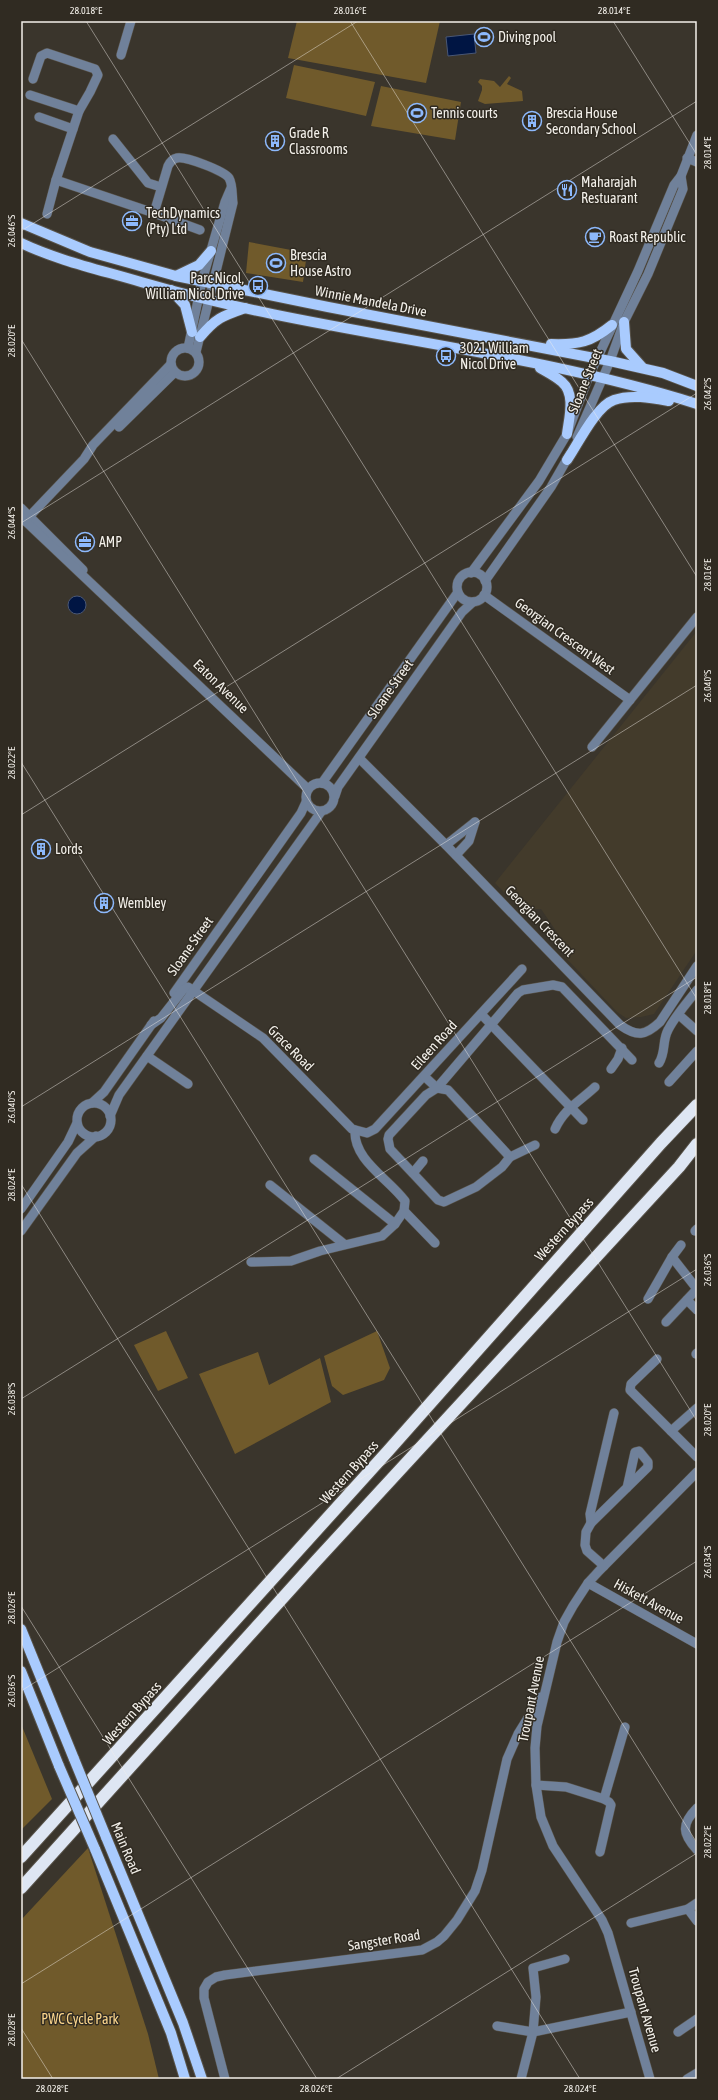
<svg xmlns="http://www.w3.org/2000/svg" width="718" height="2100" font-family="'Asap Condensed',sans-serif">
	<rect width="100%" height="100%" fill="#3a352c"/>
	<path fill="#433b2b" d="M697,631v319l-43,64 -13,3 -15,1 -9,-6 -52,-55v-13l-24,-35h-21l-25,-26z"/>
	<g fill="#705a2b">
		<path d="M297,21h143l-14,62 -138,-25z"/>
		<path d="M294,65l81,17 -9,34 -80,-18z"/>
		<path d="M509,76l2,2 -4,6 15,7 1,10 -38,3 -7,-3 4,-11v-4l-4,-4 2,-3 14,2 6,6z"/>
		<path d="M381,86l80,16 -6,38 -84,-14z"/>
		<path d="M249,242l58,11 -4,29 -57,-9z"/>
		<path d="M166,1331l22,47 -30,13 -24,-46z"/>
		<path d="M377,1331l13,37 -6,12 -41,15 -11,-9 -8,-30z"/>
		<path d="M258,1352l11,33 51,-27 11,44 -96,52 -36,-80z"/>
		<path d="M21,1724l31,75 -31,31z"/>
		<path d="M88,1848l60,186 11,45h-138v-159z"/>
	</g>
	<g fill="#001543" stroke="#495775">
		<path d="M487,30l2,14 -9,1 -1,-14z"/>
		<path d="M474,34l2,19 -28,3 -2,-19z"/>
		<circle cx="77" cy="605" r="9"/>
	</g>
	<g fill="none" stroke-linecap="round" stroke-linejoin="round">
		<defs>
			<g id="minor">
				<path d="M121,55l10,-34"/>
				<path d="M30,95l49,16 11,-19 8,-17 -3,-6 -48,-16 -6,3 -8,23"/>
				<path d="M39,117l34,12"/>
				<path d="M113,139l35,44 13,4"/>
				<path d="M687,158l10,4"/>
				<path d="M56,180l98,33"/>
				<path d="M47,214l9,-34 23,-69"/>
				<circle cx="185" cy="362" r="14"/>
				<path d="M188,348l14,-67 23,-79 6,-14"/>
				<path d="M196,352l37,-149c-1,-7 0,-18 -4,-25 -5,-7 -43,-22 -52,-20 -5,1 -7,4 -9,8l-14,47 46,17"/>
				<path d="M119,427l56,-55"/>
				<path d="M577,437l33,-76 14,-39 24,-48 35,-85 -2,-13"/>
				<path d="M21,508l62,62"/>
				<path d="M21,517l287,272"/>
				<path d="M25,521l59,-62 9,-14 78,-81"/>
				<circle cx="472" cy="587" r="15"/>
				<path d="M471,573l68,-92 28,-47 22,-58 49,-105 36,-86 7,-9 16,-41"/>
				<path d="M485,581l66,-94 19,-33"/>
				<path d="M484,595l146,105"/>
				<path d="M592,747l105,-130"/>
				<path d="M359,758l87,87 174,180c17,12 25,11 40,-3l37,-56"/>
				<circle cx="320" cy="797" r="14"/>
				<path d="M322,783l136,-191"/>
				<path d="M335,796l3,-9 124,-175 11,-10"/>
				<path d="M446,845l29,-23"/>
				<path d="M456,855l13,-14 6,-19"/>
				<path d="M174,993l127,-180 5,-11"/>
				<path d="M481,1014l102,106"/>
				<path d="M679,1015l18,16"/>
				<path d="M151,1025l10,-7 22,-28 5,-3 75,51 89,91 15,4 8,-4 147,-160"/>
				<path d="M147,1056l41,28"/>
				<path d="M659,1063c7,-11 3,-22 9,-33 7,-14 19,-27 29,-40"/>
				<path d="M611,1069l7,-10 4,-11"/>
				<path d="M425,1077l12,11 11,2 62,67"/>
				<path d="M669,1082l28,-31"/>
				<path d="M92,1103l12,-11 50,-71"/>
				<circle cx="94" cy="1120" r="17"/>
				<path d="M110,1116l9,-21 202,-283"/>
				<path d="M555,1129c9,-20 25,-28 40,-42"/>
				<path d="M535,1145l-25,12 -8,10 -26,20 -32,15 -6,-2 -48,-51 -2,-10 1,-4 37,-40 11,-7 81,-95 5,-3 30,-5 9,2 70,73"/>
				<path d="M314,1159l81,65"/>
				<path d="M413,1173l10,-12"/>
				<path d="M270,1185l74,59"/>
				<path d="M21,1209l47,-67 9,-19"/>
				<path d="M404,1211l31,32"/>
				<path d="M21,1231l56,-78 19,-17"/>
				<path d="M695,1231l2,-2"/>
				<path d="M672,1257l25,32"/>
				<path d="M251,1262l40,-1 29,-10 62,-15 13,-12 9,-13 1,-10c-16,-22 -52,-41 -50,-71"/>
				<path d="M648,1299l24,-42 9,-12"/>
				<path d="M687,1300l10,10"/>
				<path d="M666,1322l31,-33"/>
				<path d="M696,1354l1,-1"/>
				<path d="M657,1359l-26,25 -1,6 67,67"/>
				<path d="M671,1431l26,-23"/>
				<path d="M591,1523l-1,-9 24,-101"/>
				<path d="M604,1566l-17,-15 -2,-6 1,-13 5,-9 57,-56v-5l-9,-11 -4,1 -8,36"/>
				<path d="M588,1583l109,61"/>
				<path d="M536,1785l30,2 38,12"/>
				<path d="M697,1808c-16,16 -15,26 0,42"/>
				<path d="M600,1852l11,-47 -2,-3 -5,-3 21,-72"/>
				<path d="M688,1909l9,-6"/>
				<path d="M631,1923l57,-14 9,12"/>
				<path d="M497,2026l36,6 98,-20"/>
				<path d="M678,2032l19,-13"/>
				<path d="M225,2079l-21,-81v-9l4,-7 8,-5 9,-2 197,-25 15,-8 7,-6 13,-16 18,-29 7,-21 25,-111 11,-25 23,-37"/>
				<path d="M521,2079l12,-47 3,-35 -3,-29 32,-9"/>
				<path d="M650,2079l-42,-146 -6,-13 -49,-74 -12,-29 -5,-32 -1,-37 2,-22 20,-84 7,-20 9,-16 15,-23 11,-12 98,-99"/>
				<path d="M687,2079l10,-6"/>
			</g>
			<g id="major">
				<path d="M21,223l69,29 86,24 152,31 282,54 53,12 34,13"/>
				<path d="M21,243c38,18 80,27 120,39 182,53 375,65 556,122"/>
				<path d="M176,276l23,-11 12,-14"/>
				<path d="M171,290l14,15 7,27"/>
				<path d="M624,322l2,27 16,18"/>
				<path d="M200,337c16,-19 22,-21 45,-29"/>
				<path d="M551,344c28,1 40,-2 61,-19"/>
				<path d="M540,368c7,4 15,8 22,14 14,12 7,36 5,52"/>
				<path d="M567,460c11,-16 29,-54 47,-60 17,-6 38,-2 55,1"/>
				<path d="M21,1629l53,130"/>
				<path d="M21,1671l38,95"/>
				<path d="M106,1837l77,186 19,56"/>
				<path d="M95,1849l76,184 14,46"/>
			</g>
			<g id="highway">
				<path d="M21,1857l367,-406 273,-308 36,-38"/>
				<path d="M21,1888l295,-327 363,-394 18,-23"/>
			</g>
		</defs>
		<use href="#minor" stroke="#58534a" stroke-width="10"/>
		<use href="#major" stroke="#58534a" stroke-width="12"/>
		<use href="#highway" stroke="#58534a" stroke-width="14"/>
		<use href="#minor" stroke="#70819a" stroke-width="9"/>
		<use href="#major" stroke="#a9cbfe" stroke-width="10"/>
		<use href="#highway" stroke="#dee6f3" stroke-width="12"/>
		<defs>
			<g id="major-bridge">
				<path d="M74,1759l32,78"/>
				<path d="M59,1766l36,83"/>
			</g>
		</defs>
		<use href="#major-bridge" stroke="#58534a" stroke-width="12" stroke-linecap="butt"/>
		<use href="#major-bridge" stroke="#a9cbfe" stroke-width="10"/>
	</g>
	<path fill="none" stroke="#f3f0ea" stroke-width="1" stroke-opacity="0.45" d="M86,21l611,978M350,21l347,556M613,21l84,134M21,231l337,-210M21,339l676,1082M21,523l676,-422M21,762l676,1081M21,815l676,-422M21,1107l676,-422M21,1184l559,895M21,1399l676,-422M21,1606l296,473M21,1691l676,-422M21,1984l676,-423M21,2028l32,51M336,2079l361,-226"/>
	<defs>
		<symbol id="stadium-ring" viewBox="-11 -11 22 22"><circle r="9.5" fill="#302b22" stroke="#8db9fc" stroke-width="1.5"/><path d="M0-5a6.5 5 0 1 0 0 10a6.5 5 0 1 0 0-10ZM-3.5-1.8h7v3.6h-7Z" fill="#8db9fc"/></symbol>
		<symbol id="building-ring" viewBox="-11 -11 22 22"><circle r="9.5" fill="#302b22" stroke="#8db9fc" stroke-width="1.5"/><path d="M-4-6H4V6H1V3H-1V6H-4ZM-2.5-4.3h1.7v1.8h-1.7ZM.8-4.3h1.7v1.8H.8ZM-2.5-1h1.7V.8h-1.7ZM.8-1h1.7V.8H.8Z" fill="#8db9fc"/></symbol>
		<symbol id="restaurant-ring" viewBox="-11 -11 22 22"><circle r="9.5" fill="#302b22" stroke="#8db9fc" stroke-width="1.5"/><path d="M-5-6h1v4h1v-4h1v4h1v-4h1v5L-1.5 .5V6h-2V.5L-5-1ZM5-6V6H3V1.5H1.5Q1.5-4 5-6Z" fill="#8db9fc"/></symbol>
		<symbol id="office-ring" viewBox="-11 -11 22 22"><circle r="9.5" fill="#302b22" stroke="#8db9fc" stroke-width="1.5"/><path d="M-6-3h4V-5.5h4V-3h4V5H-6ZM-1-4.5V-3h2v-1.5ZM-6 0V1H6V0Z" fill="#8db9fc"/></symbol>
		<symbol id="cafe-ring" viewBox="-11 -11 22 22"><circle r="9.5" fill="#302b22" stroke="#8db9fc" stroke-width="1.5"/><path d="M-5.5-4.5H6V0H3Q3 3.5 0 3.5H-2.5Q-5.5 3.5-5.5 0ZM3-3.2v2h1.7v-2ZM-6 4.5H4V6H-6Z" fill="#8db9fc"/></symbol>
		<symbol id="bus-ring" viewBox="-11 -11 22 22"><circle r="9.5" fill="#302b22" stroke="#8db9fc" stroke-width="1.5"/><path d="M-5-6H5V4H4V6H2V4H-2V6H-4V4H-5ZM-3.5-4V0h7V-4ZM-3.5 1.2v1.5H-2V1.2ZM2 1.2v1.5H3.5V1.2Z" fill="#8db9fc"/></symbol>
	</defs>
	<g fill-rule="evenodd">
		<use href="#stadium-ring" x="473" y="26" width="22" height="22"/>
		<use href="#stadium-ring" x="406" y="102" width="22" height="22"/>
		<use href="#building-ring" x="521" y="110" width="22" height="22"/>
		<use href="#building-ring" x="264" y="130" width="22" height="22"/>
		<use href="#restaurant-ring" x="556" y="179" width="22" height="22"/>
		<use href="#office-ring" x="121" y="210" width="22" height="22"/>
		<use href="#cafe-ring" x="584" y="226" width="22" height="22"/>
		<use href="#stadium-ring" x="265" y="252" width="22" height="22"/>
		<use href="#bus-ring" x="247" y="275" width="22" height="22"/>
		<use href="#bus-ring" x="435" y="345" width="22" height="22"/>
		<use href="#office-ring" x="74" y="531" width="22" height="22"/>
		<use href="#building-ring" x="30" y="838" width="22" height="22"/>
		<use href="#building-ring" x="93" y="892" width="22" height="22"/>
	</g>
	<g text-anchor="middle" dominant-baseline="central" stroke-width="3" stroke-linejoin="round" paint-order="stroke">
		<g font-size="14" fill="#f3f0ea" stroke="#302b22" text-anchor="start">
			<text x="498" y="37">Diving pool</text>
			<text x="431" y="113">Tennis courts</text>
			<text x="546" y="113">Brescia House<tspan x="546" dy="16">Secondary School</tspan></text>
			<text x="289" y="133">Grade R<tspan x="289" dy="16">Classrooms</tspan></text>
			<text x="581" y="182">Maharajah<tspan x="581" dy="16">Restuarant</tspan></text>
			<text x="146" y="213">TechDynamics<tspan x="146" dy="16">(Pty) Ltd</tspan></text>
			<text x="609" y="237">Roast Republic</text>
			<text x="290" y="255">Brescia<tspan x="290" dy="16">House Astro</tspan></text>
			<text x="244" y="278" text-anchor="end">Parc Nicol,<tspan x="244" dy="16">William Nicol Drive</tspan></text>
			<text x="460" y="348">3021 William<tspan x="460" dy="16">Nicol Drive</tspan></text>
			<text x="99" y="542">AMP</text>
			<text x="55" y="849">Lords</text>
			<text x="118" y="903">Wembley</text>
		</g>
		<g font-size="14" fill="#f3f0ea" stroke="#302b22">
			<text transform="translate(371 301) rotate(11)">Winnie Mandela Drive</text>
			<text transform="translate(585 381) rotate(-68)">Sloane Street</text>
			<text transform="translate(565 636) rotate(36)">Georgian Crescent West</text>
			<text transform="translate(221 686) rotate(44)">Eaton Avenue</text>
			<text transform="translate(390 689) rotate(-55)">Sloane Street</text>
			<text transform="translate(540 921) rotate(46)">Georgian Crescent</text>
			<text transform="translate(190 946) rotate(-55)">Sloane Street</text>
			<text transform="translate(434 1045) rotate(-48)">Eileen Road</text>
			<text transform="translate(291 1048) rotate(45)">Grace Road</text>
			<text transform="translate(564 1229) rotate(-48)">Western Bypass</text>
			<text transform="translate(349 1472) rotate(-48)">Western Bypass</text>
			<text transform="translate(649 1601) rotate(29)">Hiskett Avenue</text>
			<text transform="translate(531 1699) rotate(-79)">Troupant Avenue</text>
			<text transform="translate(132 1713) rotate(-48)">Western Bypass</text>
			<text transform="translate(126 1848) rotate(67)">Main Road</text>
			<text transform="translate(384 1940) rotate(-9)">Sangster Road</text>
			<text transform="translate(645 2010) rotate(74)">Troupant Avenue</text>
		</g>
		<g font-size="14" fill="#fad58c" stroke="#302b22">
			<text x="80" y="2019">PWC Cycle Park</text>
		</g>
	</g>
	<rect width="718" height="2100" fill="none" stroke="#302b22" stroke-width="44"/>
	<rect x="22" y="22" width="674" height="2056" fill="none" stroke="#f3f0ea" stroke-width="1.5"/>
	<g font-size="10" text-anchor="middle" fill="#f3f0ea">
		<text x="86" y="14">28.018°E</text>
		<text x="350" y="14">28.016°E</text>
		<text x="614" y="14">28.014°E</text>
		<text transform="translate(707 153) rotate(-90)" y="4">28.014°E</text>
		<text transform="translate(11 231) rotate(-90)" y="4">26.046°S</text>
		<text transform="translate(11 341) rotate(-90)" y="4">28.020°E</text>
		<text transform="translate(707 394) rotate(-90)" y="4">26.042°S</text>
		<text transform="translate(11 523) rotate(-90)" y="4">26.044°S</text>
		<text transform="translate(707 575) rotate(-90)" y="4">28.016°E</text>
		<text transform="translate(707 686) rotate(-90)" y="4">26.040°S</text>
		<text transform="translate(11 763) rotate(-90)" y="4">28.022°E</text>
		<text transform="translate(707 998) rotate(-90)" y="4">28.018°E</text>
		<text transform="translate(11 1107) rotate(-90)" y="4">26.040°S</text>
		<text transform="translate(11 1185) rotate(-90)" y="4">28.024°E</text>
		<text transform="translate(707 1270) rotate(-90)" y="4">26.036°S</text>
		<text transform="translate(11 1399) rotate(-90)" y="4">26.038°S</text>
		<text transform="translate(707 1420) rotate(-90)" y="4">28.020°E</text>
		<text transform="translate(707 1562) rotate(-90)" y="4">26.034°S</text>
		<text transform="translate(11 1608) rotate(-90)" y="4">28.026°E</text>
		<text transform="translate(11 1691) rotate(-90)" y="4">26.036°S</text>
		<text transform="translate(707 1842) rotate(-90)" y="4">28.022°E</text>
		<text transform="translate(11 2030) rotate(-90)" y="4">28.028°E</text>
		<text x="52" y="2092">28.028°E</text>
		<text x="316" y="2092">28.026°E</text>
		<text x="580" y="2092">28.024°E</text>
	</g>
</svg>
